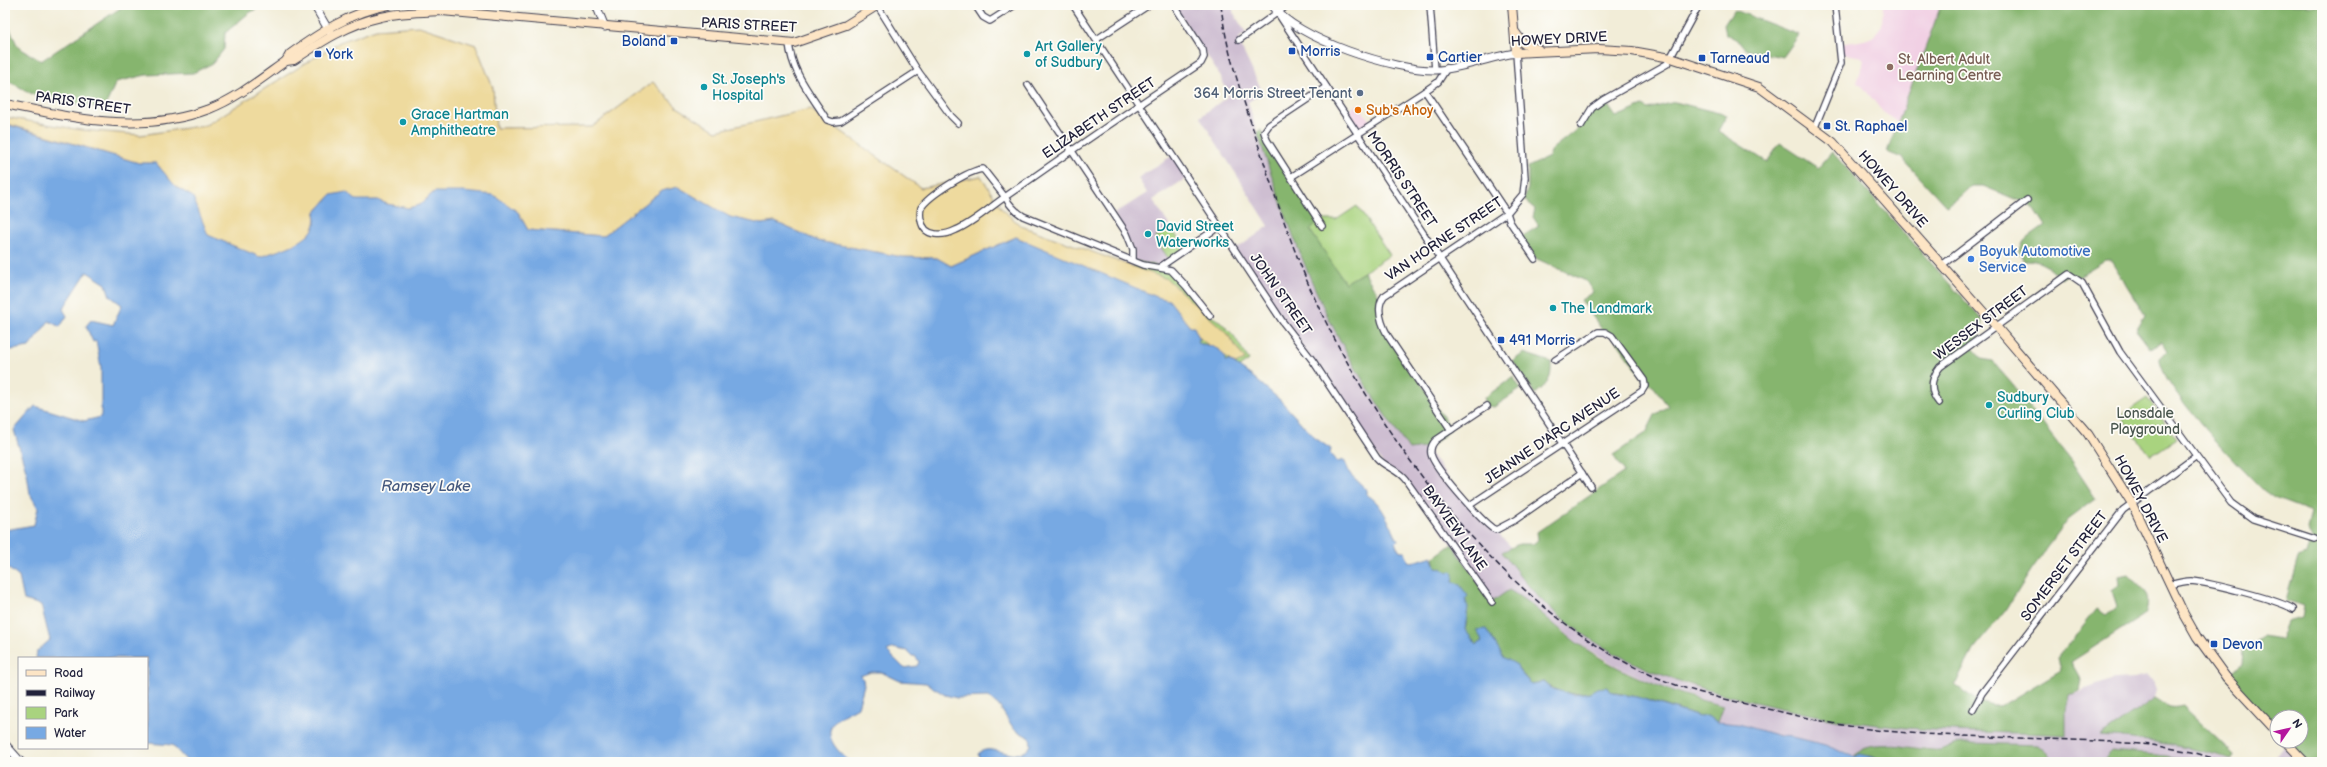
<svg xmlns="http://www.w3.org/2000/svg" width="2327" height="767" font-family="'Balsamiq Sans',sans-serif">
	<rect width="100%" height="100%" fill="#fdfcf7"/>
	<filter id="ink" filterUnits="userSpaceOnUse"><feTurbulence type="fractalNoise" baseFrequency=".025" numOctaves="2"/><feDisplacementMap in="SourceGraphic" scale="8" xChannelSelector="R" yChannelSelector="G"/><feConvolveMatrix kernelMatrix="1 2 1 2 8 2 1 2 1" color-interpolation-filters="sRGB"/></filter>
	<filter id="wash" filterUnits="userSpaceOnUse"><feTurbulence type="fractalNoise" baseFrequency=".012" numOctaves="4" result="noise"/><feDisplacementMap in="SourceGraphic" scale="16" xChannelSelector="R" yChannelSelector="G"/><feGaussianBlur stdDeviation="0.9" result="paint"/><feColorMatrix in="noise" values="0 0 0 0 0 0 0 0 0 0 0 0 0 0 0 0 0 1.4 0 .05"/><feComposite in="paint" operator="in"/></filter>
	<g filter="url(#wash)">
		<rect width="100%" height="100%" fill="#f2edd8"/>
		<g fill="#f1d0e4">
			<path d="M1883,5h58l-43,118 -16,-12 -19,-24 -6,-4 7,-23 -2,-3 -21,-4 -1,-9 24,-4 9,-3 9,-12z"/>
			<path d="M1358,104l13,19 -8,4 -4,1 -11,-17z"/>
		</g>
		<g fill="#cebed1">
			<path d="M1174,5h59v7l13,21 -7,5 3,11 21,44 -15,9 9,30 27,80 42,101 30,56 38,60 37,18 -1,6 24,34 57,60 -9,5 46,55 34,26 48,28 57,24 92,23 59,11 72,9 156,7v-25l3,-15 45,-16 20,-1 13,-3 6,4 4,10 -2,9 -54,38 46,3 27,5 66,18h-39l-34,-6 -56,-5 -7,11h-51l-3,-6 -12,-11 -69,-2 -17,2 -12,5 -48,-5h-19l-19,12 -7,-4 -42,-13 -25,-4 -41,-12 -22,-2 6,-16 -62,-19 -41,-19 -41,-24 -58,-47 -12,-6 -17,11 -87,-123 -22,-15 -148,-214 34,-24 -69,-109 28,-21 -6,-17z"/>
			<path d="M1173,155l15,22 -35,23 18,28 -16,10 15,23 -9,6 -28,-7 1,-8 -20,-38 33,-21 -9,-15z"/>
			<path d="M2289,744l16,18h-35z"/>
		</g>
		<g fill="#a9d37f" stroke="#667a5d">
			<path d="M1357,206l33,49 -45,29 -36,-55 10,-9h17z"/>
			<path d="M1171,228l15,22 -16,11 -15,-23z"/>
			<path d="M1135,261l33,7 43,48 10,6 13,14 15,24 -10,7 -8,-6h-6l-17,-16 -10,-2 -1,-3 3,-1 -5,-7 -68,-49z"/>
			<path d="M2147,398l30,40 -26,18 -30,-40z"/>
		</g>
		<g fill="#86b56e" stroke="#546c54">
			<path d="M125,5h139l-15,8 -24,20 -1,16 -11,14 -20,10 -47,2 -30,7 -12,27 -70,-14 -29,-16v-61l13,29 23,14z"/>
			<path d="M1941,5h381v757h-17l-19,-21h15v-24h-24v15l-51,-56 16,-12 1,-13 20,-14 17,3 7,-18 14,-4 2,-12 -17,-6 12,-42 9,-3 5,-17 -5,-8 4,-18 -37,-14 -11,-8c-21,-21 -105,-106 -103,-132l7,-7 -5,-9 -12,6 -14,-18 9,-15 -34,-55h-6l-28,17 -8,-4 -8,6c-12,-12 -19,-19 -37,-19l-5,-9 5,-10 21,-15 -13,-20 -49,-20h-12l-14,13 -11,7 -44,-48 -15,-6z"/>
			<path d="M1734,10l6,2 59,23 -16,22 -37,-7 -7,-9 -13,-7 -2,-9z"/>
			<path d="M1604,100l12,17 27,-11 5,3 27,-7 52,13 -9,16 49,31 13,-19 38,25 14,-16 150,168 -2,16 -11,9 13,14 10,2 20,23 59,77 25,38 -28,21 -36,49 -26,41 -33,40 -18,35 21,15 23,7 62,-37 -3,-12 39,-49 9,6 11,-9 -5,-15 8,-6 -1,-8 9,-2c13,13 25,19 17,39l-74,48 10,18 -2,10 -10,5 -3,15v25c-52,-3 -105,-2 -158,-7 -50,-4 -100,-13 -149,-25 -78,-18 -150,-41 -211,-97 -18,-16 -32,-36 -46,-54l17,-8h14l5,-4 -1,-8 87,-60 -11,-17 33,-22 9,-18 13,-9 -14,-19 -10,-7 -31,-44 -10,-5 -22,-31 12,-8 -7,-11 -51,-23 -14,-21 18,-11 -6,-9 2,-8 -11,-9 4,-12v-21l21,-10 3,-8 29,-23 8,-13z"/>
			<path d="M1261,130l58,90 -9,10 35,53 19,-11 18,29 -2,8 4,18 67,102 -20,18 -22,3c-24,-35 -48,-70 -68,-108 -36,-67 -60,-138 -84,-210z"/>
			<path d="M1524,353l27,9c1,17 -3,22 -16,32l-22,-33z"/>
			<path d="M1513,377l8,12 -27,18 -7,-1 -3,-8z"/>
			<path d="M1452,544l40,58 17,-12c25,14 45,36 68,53 44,31 94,50 146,63l-6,16 -10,-6 -8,1c-13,-5 -76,-26 -86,-24l-7,-6c-21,8 -44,11 -62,-5l-13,2 -17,-20 -11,-7 -17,-28 -3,12 -7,4 -11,-15c4,-16 3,-41 -12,-48l-2,-10 -4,1 -4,-4 -7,-2 -2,-10z"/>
			<path d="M2155,698c13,7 12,12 28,8l51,49 -1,4c-46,-12 -86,-20 -133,-23z"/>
			<path d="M1969,743l69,2 12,11 3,6h-170l-11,-6 -18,1c12,-24 65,-5 86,-7 3,0 7,-3 11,-4 6,-3 12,-3 18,-3z"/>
			<path d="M2111,751l56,5 34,6h-97z"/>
		</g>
		<path fill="#eeda9e" stroke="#887e6c" d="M419,26l57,19 17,43 3,40 96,-1 61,-45 24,25 39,24 94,-22 111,79 60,-12 21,33 19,17 146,53 60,54 18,27 -10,4 -32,-23 -35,-37 -152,-67 -65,29 -14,-8 -35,-1 -84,-16 -43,-19 -14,2 -31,-7 -52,-30 -17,4 -58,45 -75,-6 -10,-18 -84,-20 -14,13 -12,3 -21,-4 -9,-4 -22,1 -25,-6 -16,18c6,29 -34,36 -55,44l-53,-22 -14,-38 -17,-10 -20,-24h-17l-134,-40v-6l76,13 60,5 65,-10 134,-83 36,-13z"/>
		<path fill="#77a9e3" stroke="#4c668f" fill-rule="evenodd" d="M5,124l134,39h17l20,24 17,10 15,38 52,22c20,-8 62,-16 55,-44l16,-18 15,-3 10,8h22l9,4 21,4 12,-3 14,-13h30l30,3 24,17 10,18 75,6 58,-45 17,-4 52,30 31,7 14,-2 43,19 84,16 35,1 14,8 65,-29 141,60 12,3 21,27h4l6,13h-3l1,3c10,3 27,4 27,18h5l23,16 26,22 36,39 16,11 -1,5 7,8 7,-2 6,14 17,16v5c15,7 23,31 31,45l-2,2 3,8 6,2 4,10 8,-1 15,-5 4,11 7,2 4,4 5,-2 2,3 -1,8 6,2 9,12 -3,3 3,8 -3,23 12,15 6,-4 -7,-11 10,-1 17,28 14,8 2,6 12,13 13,-2 8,7 22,6 16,-3 7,-4 9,-1 7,6 24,4 62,20 8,-1 10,6 22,2 41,12 13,1 32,8 29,12 5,-3c9,2 16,3 24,8h-902l-3,-8c13,-14 40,13 53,-9l-1,-7 -16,-9 -15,-23 -10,-9 -32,1 -12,-3 -19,-12 -26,-2 -19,-9h-10l-11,4 3,3 1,6 -6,22c-6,4 -17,8 -22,13 -16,15 3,33 15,42h-663l-16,-17 -25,-2v-85h-111l1,-7 13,-11 -9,-35 -17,-5 -5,-23 -14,-11v-36l29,-5 4,-17 -8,-14 -3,-20 -13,-44 21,-24 49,15 17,-4v-49l-5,-27 -3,1 -7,-16 5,-6 22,5 9,-20 -12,-9 -4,-12 -19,-12 -24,37 4,7 -7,11 -11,-6 -20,26 -24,4zM893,648l14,3 5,5h3l4,6 -2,4 -13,2 -17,-17z"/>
	</g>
	<g filter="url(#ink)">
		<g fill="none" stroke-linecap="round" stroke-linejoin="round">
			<defs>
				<g id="minor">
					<path d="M877,5l41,66 33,45 7,7"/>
					<path d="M975,5l8,12 7,4 25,-16"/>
					<path d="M1073,5l209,316 31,40 64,97c8,9 20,11 28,21l87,123"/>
					<path d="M1174,5l29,45 1,7 -3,6c-66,44 -132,89 -196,134 -16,11 -32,26 -49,33 -12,6 -32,8 -35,-10 -1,-4 -1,-8 0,-12 7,-12 48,-38 62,-39l22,28c5,9 10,14 18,19l120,49 28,5 15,16 24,30"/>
					<path d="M1430,5l5,65"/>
					<path d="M1279,15l312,472"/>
					<path d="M1097,39l52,-34"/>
					<path d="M1239,40l49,-35"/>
					<path d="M789,43c3,31 22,51 38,77l6,2 8,-1 77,-50"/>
					<path d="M1028,85l99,149 6,15v10"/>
					<path d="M1425,91l82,122 3,9 25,37"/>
					<path d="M1581,126l11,-18 11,-8 64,-36 32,-59"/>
					<path d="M1815,127l26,-64 -6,-58"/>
					<path d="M1291,177l134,-86 13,-9 9,-14"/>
					<path d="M1322,226l-55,-86 -3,-8 5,-7 57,-38"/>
					<path d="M1942,265l85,-65"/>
					<path d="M1160,267l60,-41"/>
					<path d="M1939,403c-10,-12 -9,-23 1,-36l129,-93 13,9 38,69 111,151 22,16 62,20"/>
					<path d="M1487,406l-51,34c-4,4 -6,8 -5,14 3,14 48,64 61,74l4,2 19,-10 67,-47"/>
					<path d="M1451,430l-63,-94c-6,-11 -13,-28 -4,-40l123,-83 16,-19 2,-16 -9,-125"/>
					<path d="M1470,505l172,-114 3,-5 -1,-6 -32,-44 -7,-4h-7l-43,28"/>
					<path d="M2170,585c7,-2 14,-4 21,-4 20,2 85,18 102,28"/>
					<path d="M1973,710l9,-17 141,-183 72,-53"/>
				</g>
				<g id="tertiary">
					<path d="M314,5l18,31"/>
					<path d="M596,5l9,22"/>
					<path d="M1272,5c23,34 124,66 164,65 22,0 56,-14 80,-17"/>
					<path d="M5,744l16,18"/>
				</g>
				<g id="secondary">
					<path d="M419,5l16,4"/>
					<path d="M1512,5l4,48 83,-4 33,2 39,7 88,29 74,55 162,183 93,109 43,68 53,112 13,23 29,40 51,55"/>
					<path d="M1515,32l9,12 14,5"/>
					<path d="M286,61l4,-7c31,-22 61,-42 99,-49"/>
					<path d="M5,104c69,14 135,31 204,5 27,-10 53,-31 77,-48l8,-1c27,-18 54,-36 87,-43 20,-5 40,-5 61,-6l352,32 52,-18 32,-20"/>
					<path d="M2285,741l20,21"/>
				</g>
			</defs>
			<use href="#minor" stroke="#414053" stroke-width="8"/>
			<use href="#tertiary" stroke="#414053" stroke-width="9"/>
			<use href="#secondary" stroke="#414053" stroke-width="10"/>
			<use href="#minor" stroke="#fff" stroke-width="5.5"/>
			<use href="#tertiary" stroke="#fff" stroke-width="7"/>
			<use href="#secondary" stroke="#fde5c5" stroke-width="8"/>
			<path stroke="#22223b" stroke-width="1.5" stroke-dasharray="6 3" stroke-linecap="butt" d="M1221,5c5,48 23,96 38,142 18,55 36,110 61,163 69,143 202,320 356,375 32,11 65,18 97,25 37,9 74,17 112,21 89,8 178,6 267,14l40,7 34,10"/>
		</g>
	</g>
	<g fill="#1a4fb4" stroke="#fdfcf7" stroke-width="1.5">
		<rect x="670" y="37" width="8" height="8" rx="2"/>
		<rect x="1288" y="47" width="8" height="8" rx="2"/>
		<rect x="314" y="50" width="8" height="8" rx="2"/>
		<rect x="1426" y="53" width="8" height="8" rx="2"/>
		<rect x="1698" y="54" width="8" height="8" rx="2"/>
		<rect x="1823" y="122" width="8" height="8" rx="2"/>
		<rect x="1497" y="336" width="8" height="8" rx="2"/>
		<rect x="2210" y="640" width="8" height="8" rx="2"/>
	</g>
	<g fill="#0f9aa8" stroke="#fdfcf7" stroke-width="1.5">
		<circle cx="1027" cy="54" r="4"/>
		<circle cx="704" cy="87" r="4"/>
		<circle cx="403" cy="122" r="4"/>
		<circle cx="1148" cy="234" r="4"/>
		<circle cx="1553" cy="308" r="4"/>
		<circle cx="1989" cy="405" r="4"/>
	</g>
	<circle fill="#8d6e63" stroke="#fdfcf7" stroke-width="1.5" cx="1890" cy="67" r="4"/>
	<circle fill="#5c6f8a" stroke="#fdfcf7" stroke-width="1.5" cx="1360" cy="93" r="4"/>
	<circle fill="#e8710a" stroke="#fdfcf7" stroke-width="1.5" cx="1358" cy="110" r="4"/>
	<circle fill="#3f7fe0" stroke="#fdfcf7" stroke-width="1.5" cx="1971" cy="259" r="4"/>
	<g text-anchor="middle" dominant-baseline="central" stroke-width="3.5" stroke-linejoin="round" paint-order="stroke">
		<g font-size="14" fill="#22223b" stroke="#fdfcf7">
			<text transform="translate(749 25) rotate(3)">PARIS STREET</text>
			<text transform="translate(1559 39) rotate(-3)">HOWEY DRIVE</text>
			<text transform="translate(83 103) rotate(8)">PARIS STREET</text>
			<text transform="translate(1099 118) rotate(-34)">ELIZABETH STREET</text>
			<text transform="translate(1402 179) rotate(56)">MORRIS STREET</text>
			<text transform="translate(1893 189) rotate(49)">HOWEY DRIVE</text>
			<text transform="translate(1444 239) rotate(-34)">VAN HORNE STREET</text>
			<text transform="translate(1281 294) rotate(55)">JOHN STREET</text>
			<text transform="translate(1981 323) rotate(-37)">WESSEX STREET</text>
			<text transform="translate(1552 436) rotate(-34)">JEANNE D'ARC AVENUE</text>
			<text transform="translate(2141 499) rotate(62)">HOWEY DRIVE</text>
			<text transform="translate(1455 528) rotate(55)">BAYVIEW LANE</text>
			<text transform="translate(2064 566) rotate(-53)">SOMERSET STREET</text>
		</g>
		<g font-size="14" fill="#164399" stroke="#fdfcf7" text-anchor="start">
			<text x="666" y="41" text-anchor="end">Boland</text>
			<text x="1300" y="51">Morris</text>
			<text x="326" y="54">York</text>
			<text x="1438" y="57">Cartier</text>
			<text x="1710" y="58">Tarneaud</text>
			<text x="1835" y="126">St. Raphael</text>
			<text x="1509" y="340">491 Morris</text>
			<text x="2222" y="644">Devon</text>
		</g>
		<g font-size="14" fill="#0d838f" stroke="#fdfcf7" text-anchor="start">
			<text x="1035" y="46">Art Gallery<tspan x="1035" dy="16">of Sudbury</tspan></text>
			<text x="712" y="79">St. Joseph's<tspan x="712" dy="16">Hospital</tspan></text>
			<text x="411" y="114">Grace Hartman<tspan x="411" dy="16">Amphitheatre</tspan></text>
			<text x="1156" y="226">David Street<tspan x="1156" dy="16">Waterworks</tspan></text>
			<text x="1561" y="308">The Landmark</text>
			<text x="1997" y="397">Sudbury<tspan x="1997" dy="16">Curling Club</tspan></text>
		</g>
		<g font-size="14" fill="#785e54" stroke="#fdfcf7" text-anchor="start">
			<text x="1898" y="59">St. Albert Adult<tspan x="1898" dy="16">Learning Centre</tspan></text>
		</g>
		<g font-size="14" fill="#4e5e75" stroke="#fdfcf7" text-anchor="end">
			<text x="1352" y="93">364 Morris Street Tenant</text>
		</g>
		<g font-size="14" fill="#c56008" stroke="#fdfcf7" text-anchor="start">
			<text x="1366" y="110">Sub's Ahoy</text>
		</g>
		<g font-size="14" fill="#366cbe" stroke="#fdfcf7" text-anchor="start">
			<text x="1979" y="251">Boyuk Automotive<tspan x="1979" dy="16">Service</tspan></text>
		</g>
		<g font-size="14" fill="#4a574f" stroke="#fdfcf7">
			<text x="2145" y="413">Lonsdale<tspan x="2145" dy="16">Playground</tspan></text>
		</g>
		<g font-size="15" font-style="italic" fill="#44587e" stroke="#fdfcf7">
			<text x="426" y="486">Ramsey Lake</text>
		</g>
	</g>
	<rect width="2327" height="767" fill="none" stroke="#fdfcf7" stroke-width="20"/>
	<rect x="18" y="657" width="130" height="92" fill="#fdfcf7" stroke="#a5a5ac"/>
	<rect x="26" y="670" width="20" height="6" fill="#fde5c5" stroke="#a5a5ac"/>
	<text x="54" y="677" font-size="12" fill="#22223b">Road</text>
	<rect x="26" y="690" width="20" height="6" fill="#22223b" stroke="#a5a5ac"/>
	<text x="54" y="697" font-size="12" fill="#22223b">Railway</text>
	<rect x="26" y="707" width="20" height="12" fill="#a9d37f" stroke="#a5a5ac"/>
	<text x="54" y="717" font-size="12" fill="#22223b">Park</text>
	<rect x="26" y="727" width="20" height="12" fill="#77a9e3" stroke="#a5a5ac"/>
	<text x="54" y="737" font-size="12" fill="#22223b">Water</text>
	<g transform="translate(2289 729) rotate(56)"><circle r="19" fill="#fdfcf7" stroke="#a5a5ac"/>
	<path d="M0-3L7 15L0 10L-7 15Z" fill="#b5179e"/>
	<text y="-6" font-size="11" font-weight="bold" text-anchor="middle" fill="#22223b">N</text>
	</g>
</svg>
